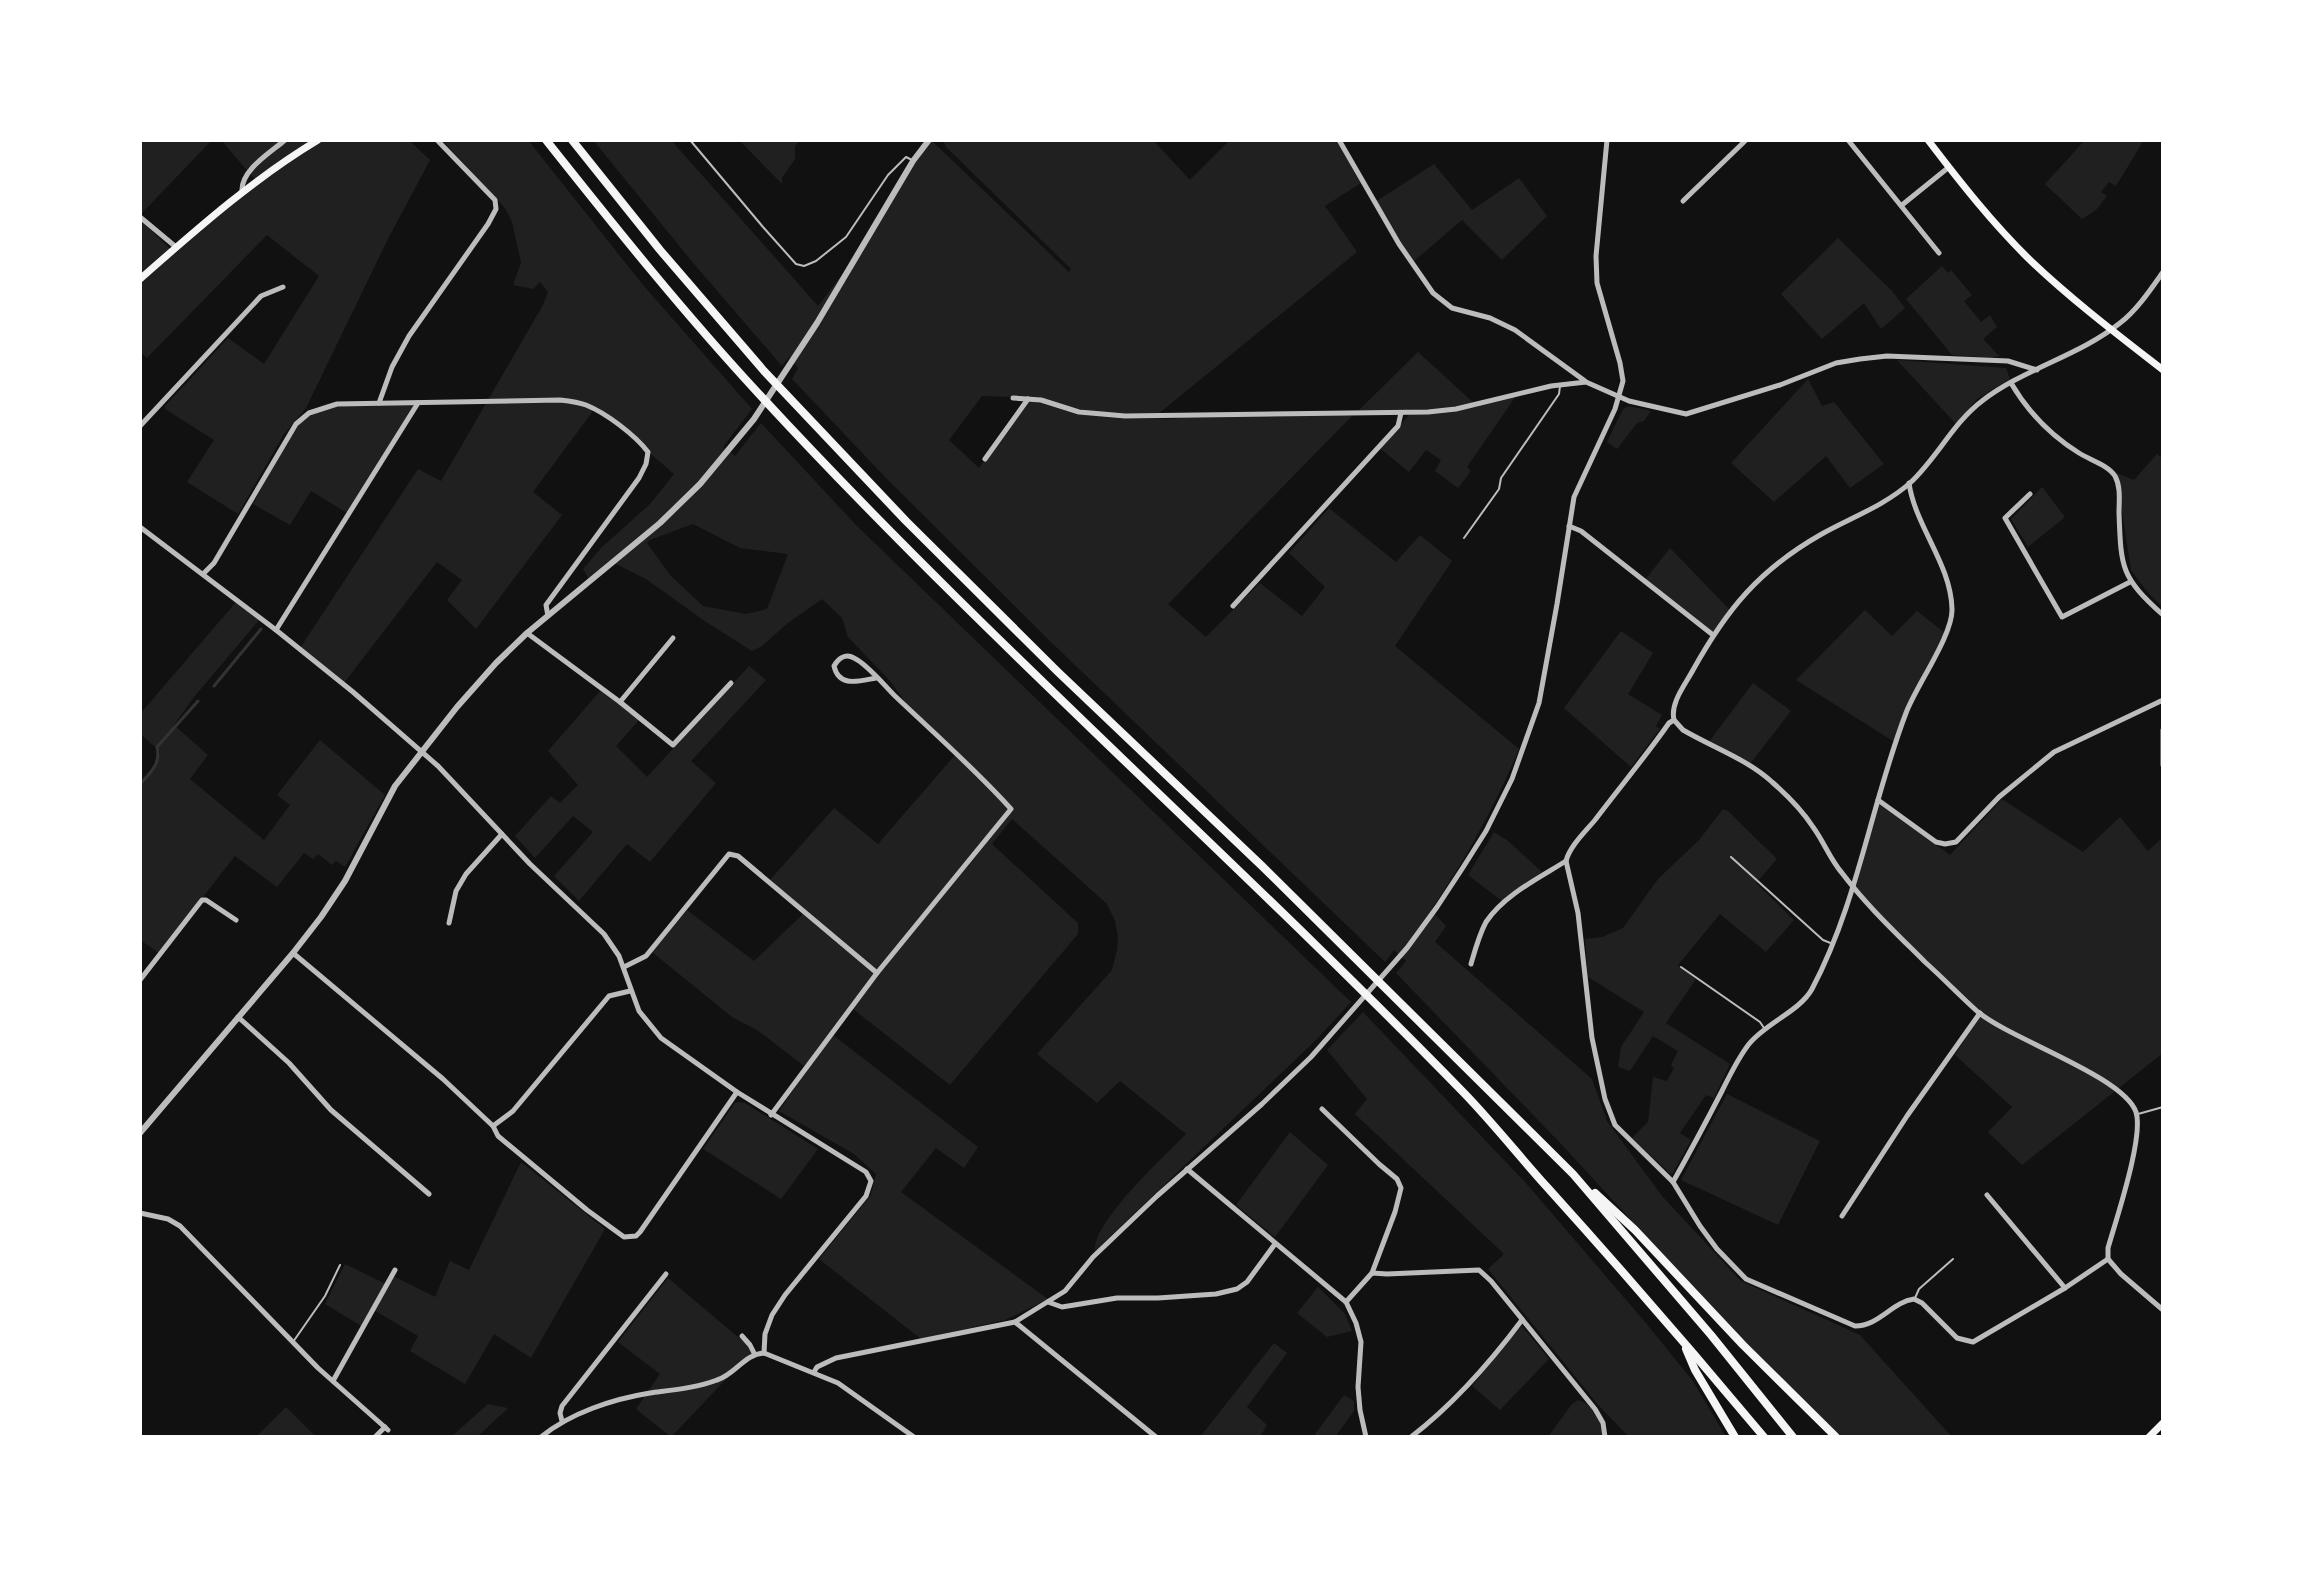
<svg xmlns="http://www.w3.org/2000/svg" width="2303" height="1577" font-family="Overpass,sans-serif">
	<rect width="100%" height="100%" fill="#111"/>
	<g fill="#202020" fill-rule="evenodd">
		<path d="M140,140h72l-72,75z"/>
		<path d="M221,140h188l21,20 -42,79 -82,169 -22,26 -46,80 -51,-32 27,-42 -49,-31v-3l63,-68 36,26 55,-88 -52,-41 -120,123 -7,-7v-132l35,35 82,-72z"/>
		<path d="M442,140h86l115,145 109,124 -29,38 12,9 26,-33 96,103 494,476 -34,37 -222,212c-2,-30 69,-94 91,-117l-66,-53 -23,22 -60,-49 75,-84 5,-20 1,-13 -3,-16 -8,-17 -95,-85 -20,25 86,79v11l-128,151 -97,-76 -20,26 145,112 -14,21 -28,-20 -35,44 147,107 -43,21 -84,19 -102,-80 52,-64 5,-21 -22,-20 -75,-43 29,-42 -51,-39 -25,-13 -80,-65 35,-42 67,51 51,-49 -36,-31 65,-73 44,36 77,-89 -39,-38 -26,-36 -42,-44 -6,-19 -20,-19 -34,24 -26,23 -10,5 -46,-29 -60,-43 -34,-17 -22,19 -7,-12 18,-21 49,-44 24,-30 -78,-67 -63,85 29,23 -86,114 -29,-29 15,-20 -25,-18 -93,121 -44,-35 118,-179 23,12 102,-176 5,-13 -8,-10 -7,7 -20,-4 8,-22 -9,-41 -7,-14zM693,524l47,24 48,6 -21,55 -21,5 -43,-8 -33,-31 -23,-32 3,-3z"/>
		<path d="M593,140h78l147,166 26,-34 87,-132 138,132 2,-3 -125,-122 -3,-7h210l37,40 40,-40h106l25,43 -36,23 32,46 -200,163 -52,-2 -25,-4 -41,-11 -57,-2 -33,44 30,28 50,-69 48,15 50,5h45l32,-5 112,-3 36,5 -184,188 38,33 54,-54 42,33 23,-29 -36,-34 40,-45 67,54 24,-27 32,26 -57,85 124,103c-24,57 -53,110 -88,161l15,16 -11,16 157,137 15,42 55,75 79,85 119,54 92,102h-111l-109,-107 -169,-184 -167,-173 10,-12 -12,-11 -9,12 -332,-318 -168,-167 -93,-98 6,-11 -9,-11 -7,9 -88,-102z"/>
		<path d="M739,140h61l-5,6v13l-13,19v6z"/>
		<path d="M2085,140h59l-28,46 -7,-4 -8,10 6,4 -11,14 -14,9 -37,-35z"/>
		<path d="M1434,164l38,46 47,-32 28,38 -45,44 -40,-40 -49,42 -38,-60z"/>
		<path d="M1838,238l54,53 13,17 -24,21 -17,-26 -42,36 -41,-45z"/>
		<path d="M1942,266l6,7 3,-3 21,25 -8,6 17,21 9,-7 7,12 -14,12 16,17 -10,2 -37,-3 -46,-56z"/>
		<path d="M1418,352l58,53 40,-9 -49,71 4,4 -13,17 -23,-17 6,-11 -15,-10 -17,22 -28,-23 31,-38 -53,-1z"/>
		<path d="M1897,360l109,8 4,11 -33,20 -21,25z"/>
		<path d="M1808,379l14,27 12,-4 50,62 -34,24 -24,-32 -52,46 -43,-39z"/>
		<path d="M416,403l-69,110 -36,-22 -21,34 -37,-21c12,-20 39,-79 57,-89 25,-14 77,-10 106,-12z"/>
		<path d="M1629,406l22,5 -7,10 -7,2 -20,26 -10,-7 16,-33z"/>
		<path d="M2157,454l6,5v148l-14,-13 -18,-24 -15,-97 18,7z"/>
		<path d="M2042,487l23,30 -37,30 -17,-28z"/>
		<path d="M1670,548l60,62 -18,24 -67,-54z"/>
		<path d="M236,602l24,17 -66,78 -20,28 34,30 -18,24 74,61 26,-35 -13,-10 43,-55 65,55 -40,72 -9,-6 -4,4 -14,-11 -5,5 -9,-6 -27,34 -42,-31 -76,97 -19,-13v-155l17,-19 3,-15 -20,-17v-20z"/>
		<path d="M1865,610l27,26 25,-25 28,22 -39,78 -10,32 -100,-63z"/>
		<path d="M1621,631l32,22 -25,41 34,21 -6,11 4,3 -29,38 -67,-59z"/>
		<path d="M749,666l17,14 -75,81 25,22 -66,79 -23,-18 -48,57 -25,-25 39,-44 -20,-16 -38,42 -20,-22 36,-40 9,7 18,-18 -30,-34 53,-61 39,29 -24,27 31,31z"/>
		<path d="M1753,683l38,28 -41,53 -42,-21z"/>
		<path d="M2002,799l81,53 37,-35 28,34 15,-14v216l-141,112 -34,-33 24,-25 -57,-52 27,-43 -116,-109 -12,-15 25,-84 71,51z"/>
		<path d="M1723,809l5,2 49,48 -21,24 38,37 -28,32 -46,-38 -42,51 18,14 -30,44 64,41 -16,34 -8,-3 -26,38 11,7 -18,33 -2,1 -39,-36 16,-16 5,-45 14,4 7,-13 -3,-3 7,-14 -25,-15 -23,35 -12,-4 3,-20 23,-35 -56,-35 -3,-38 17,-2 21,-9 35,-49 41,-39z"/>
		<path d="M1494,832l13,8 35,32 -40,29 -34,-26z"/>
		<path d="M1363,1012l162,170 120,140 48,59 33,56h-97l-30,-31 -111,-137 16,-15 -149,-140 12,-15 -40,-49z"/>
		<path d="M1727,1094l93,47 -42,84 -97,-45z"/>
		<path d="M739,1102l6,1 73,46 -37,50 -78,-50 32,-46z"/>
		<path d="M1290,1132l38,33 -53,72 -39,-32z"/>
		<path d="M521,1162l84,67 -74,129 -37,-24 -29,50 -55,-33 8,-15 -46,-27 -11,17 -36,-22 20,-40 39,19 11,-6 40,20 15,-36 19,9z"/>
		<path d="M668,1278l77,65 7,9 -81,85 -35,-28 24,-35 -42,-32z"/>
		<path d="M1318,1287l27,27 7,17 -25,6 -30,-24z"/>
		<path d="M1522,1326l27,33 -49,51 -28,-24 47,-58z"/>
		<path d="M1274,1343l13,10 -40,54 20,18 -7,12h-60z"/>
		<path d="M1344,1395l10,6v10l-19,26h-22z"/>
		<path d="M1578,1400c16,5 25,21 24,37h-54l24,-33z"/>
		<path d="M488,1404l20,4 -31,29h-26z"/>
		<path d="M286,1407l30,30h-60z"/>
	</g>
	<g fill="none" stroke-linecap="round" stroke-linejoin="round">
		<g stroke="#333" stroke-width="3">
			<path d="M214,686l47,-57"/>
			<path d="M140,784c11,-12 21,-20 17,-37l41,-46"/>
		</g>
		<g stroke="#bcbcbc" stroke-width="2">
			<path d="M690,140l73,87 33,37 8,2 12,-5 30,-24 42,-62 18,-18 6,3"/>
			<path d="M1464,538l35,-49 2,-11 58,-84 1,-8"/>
			<path d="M1731,857l92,83 10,4"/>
			<path d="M1681,967l79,55 4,6"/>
			<path d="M2138,1114l25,-7"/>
			<path d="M1915,1298l4,-9 34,-30"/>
			<path d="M293,1342l32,-46 15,-31"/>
		</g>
		<g stroke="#bcbcbc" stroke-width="5">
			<path d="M1339,140l60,104 34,49 19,15 38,10 25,12 70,51"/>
			<path d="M1848,140l91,113"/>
			<path d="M242,191c-1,-21 28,-38 43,-51"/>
			<path d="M1683,201l63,-61"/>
			<path d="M1902,205l47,-38"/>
			<path d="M140,217l36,30"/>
			<path d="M2011,383c17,29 39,52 68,70 11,7 29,12 36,23 6,11 4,25 4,37 2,56 2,64 44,102"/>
			<path d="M1013,398l28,2 38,12 46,4 303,-4 28,-3 95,-23 35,-4 43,19 57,13 94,-29 56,-22 24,-4 27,-3 121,5 29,9"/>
			<path d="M379,403l13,-36 17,-31 79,-112 8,-15 -1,-9 -58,-60"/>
			<path d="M140,426l121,-130 22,-9"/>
			<path d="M985,459l43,-60"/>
			<path d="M2030,494l-25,24 57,99 68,-35"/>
			<path d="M1569,526l12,5 132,104"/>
			<path d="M140,527l136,103 77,62 85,74 92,98 74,70 15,22 20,55 22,27 76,54 129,80 5,9 -5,15 -81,99 -13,20 -7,19 -1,19"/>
			<path d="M203,574l11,-11 82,-139 13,-11 28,-9 223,-4c9,1 18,2 26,5 20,8 49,30 62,47l-2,12 -7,14 -93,127 2,11"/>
			<path d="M1233,606l165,-180 3,-13"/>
			<path d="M276,630l142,-227"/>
			<path d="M527,633l93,69 53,43 58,-62"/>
			<path d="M620,702l53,-64"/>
			<path d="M1674,720l9,10c29,17 64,29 89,52 15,13 30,28 41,45 11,15 17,32 29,46 25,33 54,60 83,89 18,16 35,34 53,50 34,28 145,64 158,100 8,25 -20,108 -28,136v11"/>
			<path d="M2163,730v35"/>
			<path d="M1878,800l58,42 9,2 11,-2 43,-45 55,-45 109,-52"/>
			<path d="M1566,861l12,52 14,125 13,61 10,26 58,57 27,44 17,23 29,30 109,47c24,0 37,-24 59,-27l8,4 35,35 16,4 92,-54 43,-29"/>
			<path d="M449,923l7,-32 10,-17 36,-40"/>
			<path d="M293,953l150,126 50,47 5,10 89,74 37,27 12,-1 4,-4 97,-140"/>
			<path d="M1471,964c4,-14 8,-29 15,-42 18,-27 53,-44 80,-61 4,-15 19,-29 29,-41 25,-33 51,-64 74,-97l5,-3c-4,-17 11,-35 19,-50 34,-61 66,-100 127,-135 30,-17 64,-29 90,-52 27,-25 43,-60 72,-82 41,-32 97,-45 138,-78 17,-13 31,-34 43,-51"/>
			<path d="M624,967l22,-11 83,-102 9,2 139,117"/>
			<path d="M140,980l62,-80h4l30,20"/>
			<path d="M238,1017l51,46 42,47 98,84"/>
			<path d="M1322,1109l57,55 18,15 4,9 -6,24 -23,61"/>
			<path d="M771,1115l106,-142 134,-164c-36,-40 -77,-76 -116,-113 -11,-11 -28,-32 -41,-38 -9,-5 -16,1 -20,8 5,22 25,15 42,12"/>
			<path d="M493,1126l20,-15 91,-109 5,-6 21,-5"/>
			<path d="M1187,1169l159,133 10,21 5,19 -3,45 2,23 6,27"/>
			<path d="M1673,1182c17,-30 33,-60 49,-91 8,-16 16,-33 27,-47 17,-21 51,-33 63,-55 46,-87 59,-185 94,-276 10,-27 47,-78 46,-104 -1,-45 -37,-83 -43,-126"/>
			<path d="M1987,1195l78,93"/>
			<path d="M140,1213l28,6 12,7 138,142 70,62"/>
			<path d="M1842,1216l65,-100 73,-103"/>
			<path d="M2108,1259l13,15 42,36"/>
			<path d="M1048,1302l14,5 55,-9h41l58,-4 21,-5 10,-7 28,-38"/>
			<path d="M1346,1302l26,-29 15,1 92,-4 12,11 104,128 8,14 2,14"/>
			<path d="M1015,1322l141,115"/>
			<path d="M742,1336l8,9 4,8"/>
			<path d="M814,1372l3,-5 19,-9 179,-36 50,-31 28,-34 64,-61 105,-92 49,-47 96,-109 30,-41 25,-38 24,-38 26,-52 27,-76 18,-99 17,-107 41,-88 8,-28 -3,-18 -23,-80 -1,-27 11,-116"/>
			<path d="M333,1381l62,-111"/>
			<path d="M562,1421l-2,-8 2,-7 104,-132"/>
			<path d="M375,1437l10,-10"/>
			<path d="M541,1437c29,-24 72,-38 109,-44 22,-3 46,-5 67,-13 19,-6 27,-26 47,-27l74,30 76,54"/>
			<path d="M1411,1437c43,-33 78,-73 111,-117"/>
		</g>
		<path stroke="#bcbcbc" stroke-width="6" d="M140,1133l153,-180 28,-36 24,-36 50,-95 62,-79 39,-44 31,-30 133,-110 40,-39 54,-65 63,-96 96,-162 16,-21"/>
		<g stroke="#f5f5f5" stroke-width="7">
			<path d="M140,279c57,-50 113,-100 178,-139"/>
			<path d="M2149,1437l14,-14"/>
		</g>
		<path stroke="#f5f5f5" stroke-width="7" d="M1928,140c32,42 65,84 103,121 41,39 87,74 132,109"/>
		<g stroke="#f5f5f5" stroke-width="8">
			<path d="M546,140c69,87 138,173 213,254 224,243 474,462 705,699 29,30 55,63 83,94 74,82 146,165 217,250"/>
			<path d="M572,140l88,110 104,121 142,150 152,151 204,194 311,308 138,161 82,102"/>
			<path d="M1595,1193l40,37 108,115 93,92"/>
			<path d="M1686,1349l9,21 40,67"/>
		</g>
	</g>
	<rect width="2303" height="1577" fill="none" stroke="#ffffff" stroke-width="284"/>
</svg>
